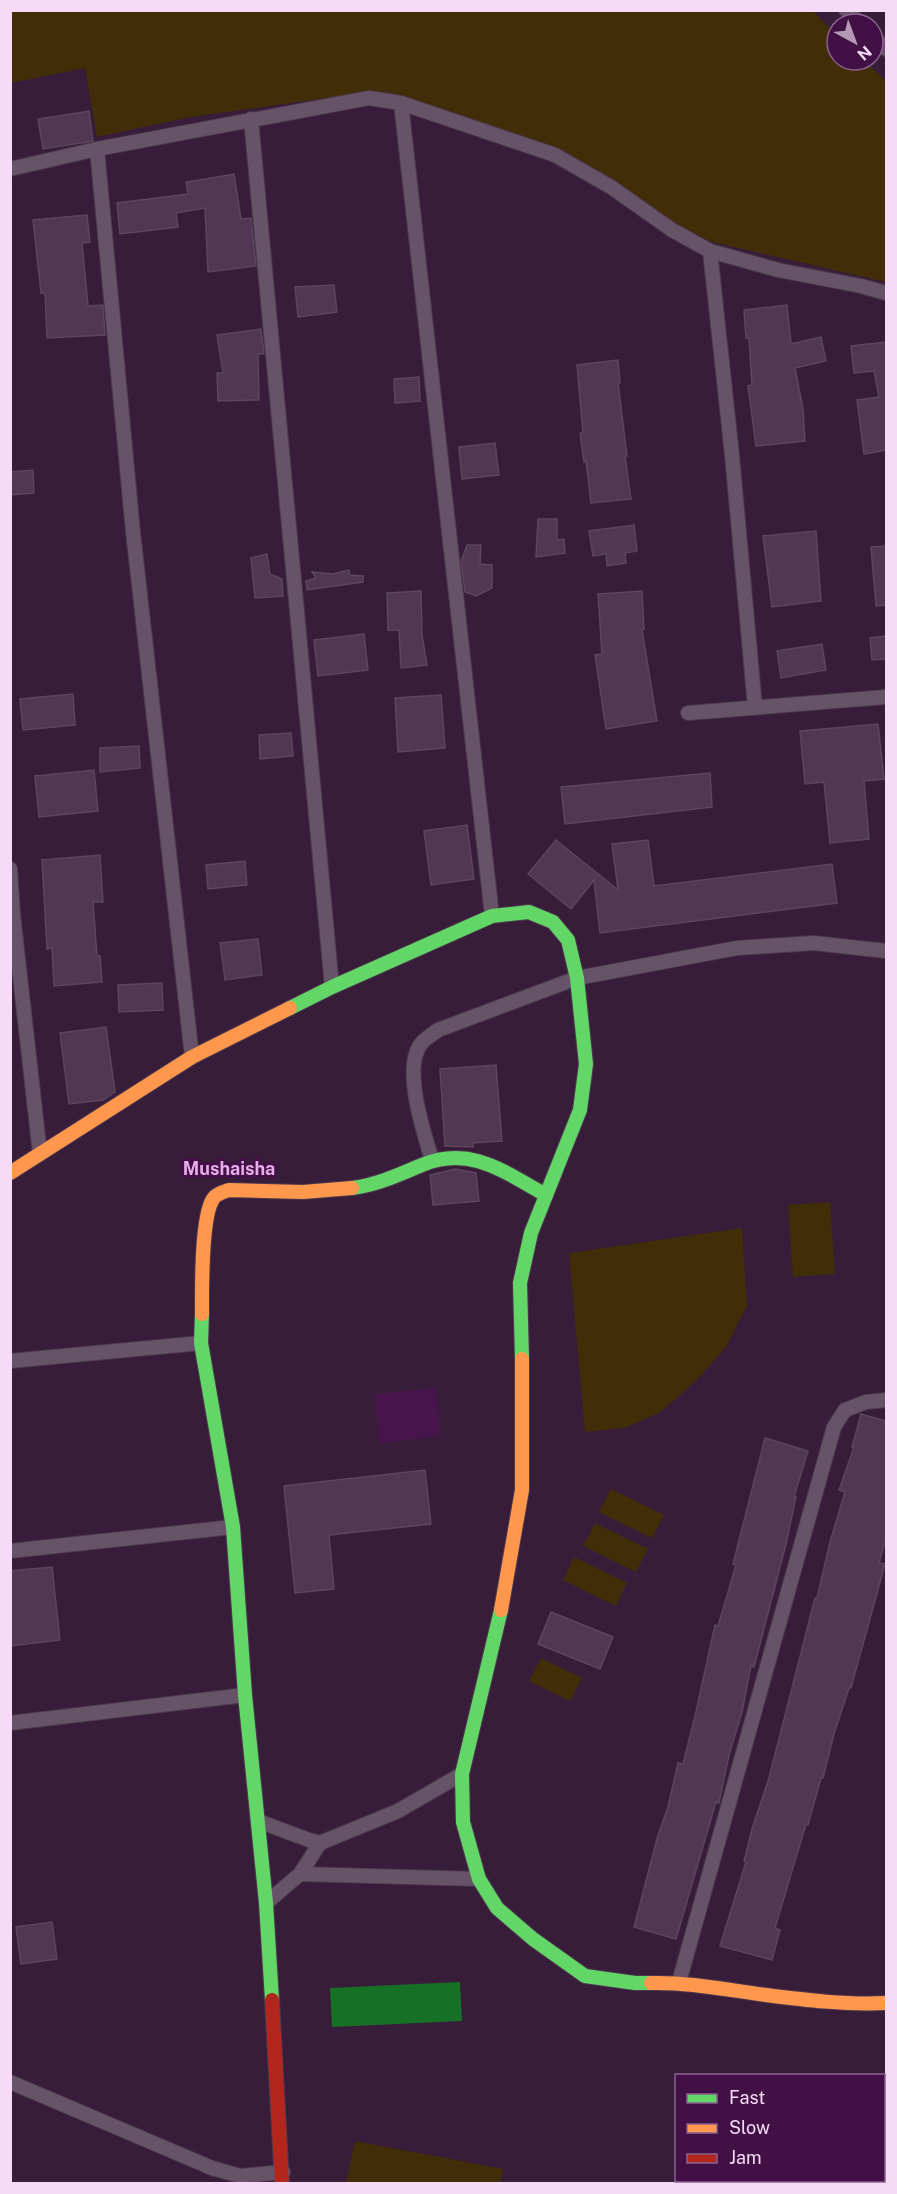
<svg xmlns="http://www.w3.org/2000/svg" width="897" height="2194" font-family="'Public Sans',sans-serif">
	<rect width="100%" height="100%" fill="#371d39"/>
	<path fill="#47154b" d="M436,1388l5,48 -62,7 -4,-49z"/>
	<g fill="#412d08">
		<path d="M11,11h802l24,24v25h27l22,21v201l-174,-40 -46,-21 -157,-87 -48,-19 -61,-20 -38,-2 -171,24 -94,20 -12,-69 -74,15z"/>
		<path d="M830,1202l5,72 -42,3 -5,-72z"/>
		<path d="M742,1228l5,78 -21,41 -31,35 -36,31 -34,15 -40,4 -16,-179z"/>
		<path d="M611,1489l53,26 -12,23 -53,-26z"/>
		<path d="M595,1523l53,26 -12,23 -53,-26z"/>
		<path d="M574,1557l53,26 -11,23 -53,-26z"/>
		<path d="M541,1658l41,20 -12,23 -41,-20z"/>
		<path d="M355,2141l148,28 -3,14h-154z"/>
	</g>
	<path fill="#167026" d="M460,1982l2,39 -130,6 -2,-39z"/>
	<g fill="#513753" stroke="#5b465d" stroke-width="1.5">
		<path d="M89,111l4,30 -50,8 -5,-30z"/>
		<path d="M234,174l7,45 10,-1 5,48 -48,6 -3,-64 -29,5 2,14 -58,7 -3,-31 71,-9 -2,-12z"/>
		<path d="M87,215l3,27 -8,1 6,63 15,-1 2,30 -58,3 -2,-45h-4l-8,-73z"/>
		<path d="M334,285l3,27 -39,5 -3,-30z"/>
		<path d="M787,305l4,39 30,-7 5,24 -31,7 8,41 2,32 -49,5 -8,-60 4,-1 -3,-47h-3l-2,-28z"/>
		<path d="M261,329l3,25h-6l1,46 -41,1 -1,-28h6l-6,-38z"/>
		<path d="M886,342v108l-22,4 -7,-54 22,-3 -5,-26 -20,2 -3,-27z"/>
		<path d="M618,360l2,23h-2l9,73h-2l6,43 -40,4 -5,-42 -2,1 -4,-29h3l-6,-68z"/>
		<path d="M419,377l1,24 -25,2 -1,-24z"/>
		<path d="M495,443l4,32 -37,4 -3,-32z"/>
		<path d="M33,470l1,23 -24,2v-23z"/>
		<path d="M538,519h19v21l7,-1 1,14 -29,4z"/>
		<path d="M634,525l3,26 -12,2 1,10 -19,3 -1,-12 -13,2 -4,-25z"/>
		<path d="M816,531l5,70 -49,6 -9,-71z"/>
		<path d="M467,545h14l-1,19 12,1v23l-16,8 -11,-4 -4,-31z"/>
		<path d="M886,546v59l-10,1 -5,-59z"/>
		<path d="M267,554l3,20 12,5 1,17 -28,2 -4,-40z"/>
		<path d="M349,570l1,5 13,1v6l-56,8 -1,-9 10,-3 -4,-6 21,2z"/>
		<path d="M421,591l1,44 5,30 -26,3 -2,-38h-11l-1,-37z"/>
		<path d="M642,591l2,38 -2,1 15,91 -51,8 -11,-74 7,-1 -4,-60z"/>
		<path d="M364,634l4,36 -50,6 -4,-36z"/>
		<path d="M886,636v23l-14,1 -2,-22z"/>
		<path d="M822,644l4,26 -45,8 -4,-27z"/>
		<path d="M73,694l2,31 -52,5 -3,-31z"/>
		<path d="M441,695l4,53 -47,4 -3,-54z"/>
		<path d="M878,724l6,55 -20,2 5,58 -39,4 -6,-61 -19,2 -5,-53z"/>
		<path d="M291,733l2,23 -33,3 -1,-24z"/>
		<path d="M139,746l1,22 -40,4v-24z"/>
		<path d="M94,770l4,41 -59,6 -4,-41z"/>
		<path d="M710,773l2,34 -147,17 -4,-37z"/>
		<path d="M467,825l7,54 -43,6 -7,-54z"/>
		<path d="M556,840l62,50 -6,-46 36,-4 6,46 178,-22 5,39 -237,30 -6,-53 -23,29 -43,-35z"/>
		<path d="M100,855l3,47h-10l4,54h3l2,26 -48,4 -2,-38 -5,1 -5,-89z"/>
		<path d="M245,861l2,24 -39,4 -2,-24z"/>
		<path d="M258,939l4,36 -37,5 -5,-37z"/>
		<path d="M162,983l1,27 -44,2 -1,-27z"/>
		<path d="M106,1027l9,65 -12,8 -34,4 -9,-71z"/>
		<path d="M496,1065l6,76 -29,2v4l-28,-1 -5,-77z"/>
		<path d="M455,1169l21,4 3,28 -46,4 -3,-30z"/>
		<path d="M861,1414l25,7v118l-7,24 6,1 -34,124h-2l-15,46 -11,44h-2l-13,47 -2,-1 -31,104 5,2 -8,30 -52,-14 26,-84 -2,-1 8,-32 17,-51 46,-180h2l13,-56 15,-50 -6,-2 15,-43h-2z"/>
		<path d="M765,1438l43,13 -14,46h2l-10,47 -32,123 -3,-1 -9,46 -13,43 -10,48 -3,-1 -40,137 -42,-12 24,-92 10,-28 10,-44 5,1 12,-48 20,-91 3,1 18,-61 -3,-1z"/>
		<path d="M425,1470l6,54 -102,11 5,54 -39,4 -11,-107z"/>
		<path d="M52,1567l8,73 -50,6v-75z"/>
		<path d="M551,1612l62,25 -13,32 -62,-25z"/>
		<path d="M52,1922l5,37 -36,5 -5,-37z"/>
	</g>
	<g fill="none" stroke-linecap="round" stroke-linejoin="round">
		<defs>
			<g id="street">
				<path d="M846,10l15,14"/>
				<path d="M873,36l13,13"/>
				<path d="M401,103l91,813"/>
				<path d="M251,119l81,868"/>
				<path d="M97,149l36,383 59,525"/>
				<path d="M10,169l87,-20 272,-51 32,5 154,52 56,32 61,43 38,21 68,19 83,16 25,7"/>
				<path d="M710,251l22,204 23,252"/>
				<path d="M688,713l198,-16"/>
				<path d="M10,869l3,45 27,240"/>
				<path d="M432,1160c-8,-27 -29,-89 -12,-115 4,-6 12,-10 18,-15l139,-52 160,-30 77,-5 72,8"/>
				<path d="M10,1361l191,-18"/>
				<path d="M10,1551l223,-24"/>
				<path d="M10,1723l235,-28"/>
				<path d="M258,1821l51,19 11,3"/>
				<path d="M300,1874l179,5"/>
				<path d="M266,1903l34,-29 20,-31 78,-32 64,-37"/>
				<path d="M679,1982l155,-555 11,-17 21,-8 20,-2"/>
				<path d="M10,2082l202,86 28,8 43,-4"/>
			</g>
			<g id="fast">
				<path d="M290,1008l42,-21 160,-71 37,-4 24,10 15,18 9,38 9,86 -6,46 -49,123 -11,50 2,76"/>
				<path d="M352,1188c25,-3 46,-13 70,-23 49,-20 82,7 124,30"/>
				<path d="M202,1314l-1,29 32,184 12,168 21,208 6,97"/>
				<path d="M501,1610l-39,164 1,48 16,57 18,29 36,31 52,37 50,7h16"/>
			</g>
			<g id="slow">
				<path d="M10,1173l182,-116 98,-49"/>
				<path d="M202,1314c0,-24 -1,-97 11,-115 3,-5 10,-7 16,-9l74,2 49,-4"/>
				<path d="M501,1610l21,-120v-131"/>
				<path d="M651,1983c39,-1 76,7 115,12 39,5 80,10 120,8"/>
			</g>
			<path id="jam" d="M272,2000l10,184"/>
		</defs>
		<use href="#street" stroke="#4c384d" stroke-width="16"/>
		<use href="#fast" stroke="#4c384d" stroke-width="16"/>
		<use href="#slow" stroke="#4c384d" stroke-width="16"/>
		<use href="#jam" stroke="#4c384d" stroke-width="16"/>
		<use href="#street" stroke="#665367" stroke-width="14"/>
		<use href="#fast" stroke="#63d668" stroke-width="14"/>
		<use href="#slow" stroke="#ff974d" stroke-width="14"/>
		<use href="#jam" stroke="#b3261e" stroke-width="14"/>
	</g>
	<g text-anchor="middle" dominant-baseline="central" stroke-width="6" stroke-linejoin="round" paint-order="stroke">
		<g font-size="18" font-weight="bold" fill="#e7adea" stroke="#411145">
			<text x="229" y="1168">Mushaisha</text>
		</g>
	</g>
	<rect width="897" height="2194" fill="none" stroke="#f7daf8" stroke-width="24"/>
	<rect x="675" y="2074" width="210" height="108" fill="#411145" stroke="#8a618d" stroke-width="1.5"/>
	<rect x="687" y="2094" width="30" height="9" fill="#63d668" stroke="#8a618d" stroke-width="1.5"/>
	<text x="729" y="2104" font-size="18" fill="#f7daf8">Fast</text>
	<rect x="687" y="2124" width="30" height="9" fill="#ff974d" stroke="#8a618d" stroke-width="1.5"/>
	<text x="729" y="2134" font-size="18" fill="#f7daf8">Slow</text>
	<rect x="687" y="2154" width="30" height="9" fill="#b3261e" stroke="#8a618d" stroke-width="1.5"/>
	<text x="729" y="2164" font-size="18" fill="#f7daf8">Jam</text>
	<g transform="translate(855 42) rotate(139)"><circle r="28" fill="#411145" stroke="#8a618d" stroke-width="1.5"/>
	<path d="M0-4.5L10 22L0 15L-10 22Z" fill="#b498b5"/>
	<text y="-9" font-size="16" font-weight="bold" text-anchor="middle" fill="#f7daf8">N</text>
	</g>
</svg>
